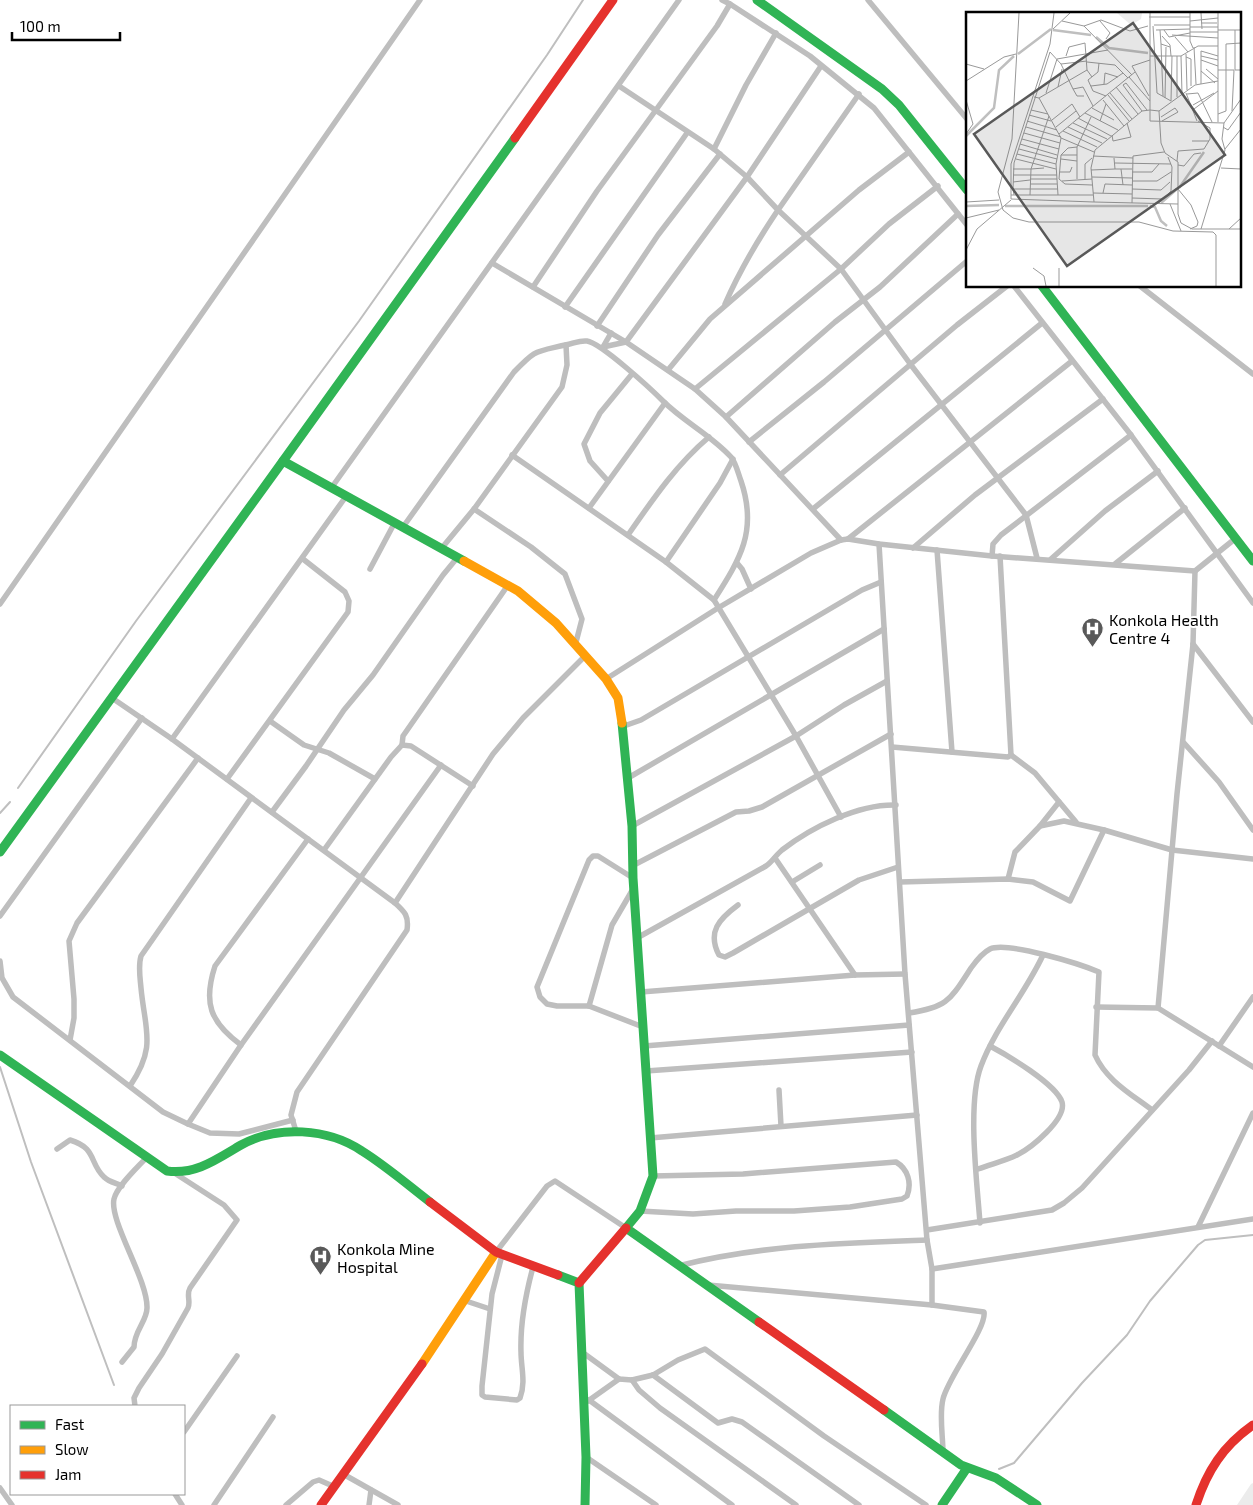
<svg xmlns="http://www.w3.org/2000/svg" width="1253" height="1505" font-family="'Exo 2',sans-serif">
	<rect width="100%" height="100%" fill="#fff"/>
	<path fill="#ececec" d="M1253,1483v22h-16l14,-21z"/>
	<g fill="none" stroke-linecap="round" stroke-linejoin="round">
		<g stroke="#bfbfbf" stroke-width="2">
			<path d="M18,788l118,-167 223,-300 188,-266 36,-55"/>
			<path d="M0,813l10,-11"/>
			<path d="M0,1067l31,95 83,223"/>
			<path d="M999,1469l15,-6 68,-80 45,-48 23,-34 48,-56 7,-5 48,-5"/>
		</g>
		<g stroke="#bebebe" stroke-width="5.5">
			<path d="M868,0l99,119"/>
			<path d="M730,4l80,52 64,52 93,117"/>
			<path d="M619,86l95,63 33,28 31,33c-21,31 -38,60 -53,94"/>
			<path d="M859,94l-81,116 63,59 70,96 115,150 11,43"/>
			<path d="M714,149l32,-64 30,-52"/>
			<path d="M492,263l134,79 69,47 31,28 115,123"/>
			<path d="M1014,286l117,149 122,168"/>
			<path d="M1140,286l113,88"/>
			<path d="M533,287l64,-96 120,-165 13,-22 -8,-4"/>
			<path d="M565,307l122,-174"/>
			<path d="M597,326l61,-91 62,-81"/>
			<path d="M603,347l23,-5 121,-165 74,-111"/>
			<path d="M603,347l8,-14"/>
			<path d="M668,370l42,-51 149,-129 50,-38"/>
			<path d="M695,389l146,-120 48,-45 49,-38"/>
			<path d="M726,417l109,-95 45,-35 78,-73"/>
			<path d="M749,442l75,-60 143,-121"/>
			<path d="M512,455l154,107 48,38 82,136 45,81"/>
			<path d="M780,475l177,-150 50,-39"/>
			<path d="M608,481l-18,-20 -6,-17 16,-31 32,-39"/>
			<path d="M332,487l347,-487"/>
			<path d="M589,508l76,-105"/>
			<path d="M474,509l57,38 34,27 17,45 -7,27"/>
			<path d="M813,509l229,-186"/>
			<path d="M403,527l111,-155c22,-23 21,-20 51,-27 8,-1 14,-5 22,-4 14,2 64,48 76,60 21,21 48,34 68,56 5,6 7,16 10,24 17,50 -1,78 -27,119"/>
			<path d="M628,535c25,-36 48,-70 81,-98"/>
			<path d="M848,539l224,-178"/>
			<path d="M879,544l26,430 22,266 5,29v36"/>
			<path d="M913,548l62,-53 128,-96"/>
			<path d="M441,549l33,-40 88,-122 5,-22 -1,-20"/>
			<path d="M937,550l15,202"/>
			<path d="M992,556l1,-12 8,-9 130,-100"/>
			<path d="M1051,559l54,-48 53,-40"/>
			<path d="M666,562l54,-79 13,-24"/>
			<path d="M737,563l5,6 9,20"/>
			<path d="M1115,564l70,-56"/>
			<path d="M370,569l25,-47"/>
			<path d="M0,604l420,-604"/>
			<path d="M1193,644l60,78"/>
			<path d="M606,679l112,-71 93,-55 30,-13 7,-1 31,5 113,12 203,15 41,-33"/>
			<path d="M112,698l60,41 223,164c10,9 14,13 12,27l-110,162 -6,23 5,16"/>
			<path d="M270,721l34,24 25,8 46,26"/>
			<path d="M624,726l17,-6 221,-130 19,-8"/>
			<path d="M172,739l175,-244"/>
			<path d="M1184,743l35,39 34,48"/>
			<path d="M402,745l1,-9 105,-151"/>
			<path d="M892,747l116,10 3,-2 -11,-199"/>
			<path d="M1011,755l24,18 41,49"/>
			<path d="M628,778l256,-149"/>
			<path d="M227,779l121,-167 1,-11 -4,-9 -42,-33"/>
			<path d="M272,812l34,-46 38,-56 29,-35 70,-100 14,-17"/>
			<path d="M632,826l164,-90 48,-31 43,-24"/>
			<path d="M1040,826l19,-24"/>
			<path d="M324,850l67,-93 11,-12 9,1 62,40"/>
			<path d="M775,858l80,117"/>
			<path d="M632,866l104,-54 13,-1 13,-4 129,-73"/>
			<path d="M633,878l-35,-22h-5l-4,4 -52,127 3,10 7,7 10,2h32l54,21"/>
			<path d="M1008,879l7,-27 25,-26 24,-5 40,9"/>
			<path d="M792,882l28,-17"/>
			<path d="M900,882l108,-3 25,3 37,19 34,-71 68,20 81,9"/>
			<path d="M395,903l98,-149 30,-36 62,-62"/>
			<path d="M738,905c-19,14 -31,27 -19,50l6,2 8,-4 126,-73 39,-13"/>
			<path d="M0,916l142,-198"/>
			<path d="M637,938l129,-72c6,-4 10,-11 16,-16 30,-23 76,-46 114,-45"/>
			<path d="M0,961l2,17 11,19 150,115 25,12 22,9 29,1 54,-14"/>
			<path d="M641,992l214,-17 50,-1"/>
			<path d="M589,1006l23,-81 21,-36"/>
			<path d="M1096,1007l62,1 95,59"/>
			<path d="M1158,1008l19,-214 16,-150 2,-73"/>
			<path d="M909,1013c39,-6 41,-13 62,-45 5,-7 11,-15 19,-19 17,-8 90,15 109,23l-4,83c11,25 36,39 57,55"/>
			<path d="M70,1040l4,-22v-19l-5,-58 8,-18 121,-165"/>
			<path d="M241,1045c-31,-23 -38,-42 -26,-79l93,-127"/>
			<path d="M644,1046l265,-21"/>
			<path d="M1219,1046l34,-49"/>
			<path d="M646,1071l266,-19"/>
			<path d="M130,1086c27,-40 15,-55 11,-98 -1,-11 -3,-22 0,-32l110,-158"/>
			<path d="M779,1090l2,36"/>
			<path d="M188,1124l53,-79 200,-280"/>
			<path d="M650,1138l267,-23"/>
			<path d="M57,1149l13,-9c27,8 19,23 34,37 5,5 12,6 18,9"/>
			<path d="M978,1169c13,-5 27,-8 39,-14 14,-7 50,-36 45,-53 -6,-18 -55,-47 -72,-56"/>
			<path d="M640,1211l53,3 43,-3h58l56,-4 52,-8 5,-3c5,-13 1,-27 -11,-34l-153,12 -90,2"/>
			<path d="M980,1223c-3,-41 -13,-120 1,-157 15,-40 44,-72 62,-111"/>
			<path d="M1198,1227l55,-114"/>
			<path d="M927,1230l125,-20 12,-7 18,-15 107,-118 23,-29"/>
			<path d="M496,1252l51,-66 8,-5 71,47"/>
			<path d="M502,1255l-10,39 -10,92v9l3,2 32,3 3,-2c6,-16 1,-30 1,-46 -1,-28 5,-59 12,-85"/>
			<path d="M678,1266c81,-21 166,-23 249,-26"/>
			<path d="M932,1269l321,-50"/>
			<path d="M708,1285l224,20 52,7c3,16 -36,65 -41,87 -4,16 0,37 0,54"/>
			<path d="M463,1300l27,9"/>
			<path d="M582,1352l37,27 13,1 21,-5 25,-15 27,-11 119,87 102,69"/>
			<path d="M122,1362l12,-15c0,-16 13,-26 13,-39 1,-28 -38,-87 -33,-109 3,-13 24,-32 33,-42"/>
			<path d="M653,1375l65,48 14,-4 10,3 117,83"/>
			<path d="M632,1380l7,10 21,18 136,97"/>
			<path d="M589,1400l143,105"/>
			<path d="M588,1401l31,-22"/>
			<path d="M135,1406l-1,-8 5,-10 23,-34 26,-46c3,-7 -2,-13 2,-20l47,-68 -13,-15 -48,-31"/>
			<path d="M184,1432l53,-76"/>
			<path d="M586,1457l70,48"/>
			<path d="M343,1474l55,31"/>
			<path d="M0,1488l12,17"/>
			<path d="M175,1494l7,11"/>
			<path d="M214,1505l59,-88"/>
			<path d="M286,1505l27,-23 6,-2 16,7"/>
			<path d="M369,1505l2,-15"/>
		</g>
		<g stroke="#30b455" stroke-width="9">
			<path d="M757,0l125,89 17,16 68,85"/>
			<path d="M1042,286l211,275"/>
			<path d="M283,461l232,-323"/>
			<path d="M622,723l10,103 1,52 20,298 -13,35 -14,17 133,94"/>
			<path d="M0,852l283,-391 181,100"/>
			<path d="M0,1055l167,116c29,4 50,-12 74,-26 36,-20 87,-17 121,6 24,15 46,34 68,51"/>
			<path d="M558,1275l21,8 7,174 -1,48"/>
			<path d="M884,1410l77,55 35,13 41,27"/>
			<path d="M942,1505l25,-37"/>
		</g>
		<g stroke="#ff9f0a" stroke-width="9">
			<path d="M464,561l54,30 38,32 50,56 12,19 4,25"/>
			<path d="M422,1364l74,-112"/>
		</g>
		<g stroke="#e5322d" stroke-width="9">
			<path d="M515,138l98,-138"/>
			<path d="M430,1202l66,50 62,23"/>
			<path d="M579,1283l47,-55"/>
			<path d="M759,1322l125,88"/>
			<path d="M321,1505l101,-141"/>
			<path d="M1196,1505c11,-34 27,-59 57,-80"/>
		</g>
	</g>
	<defs>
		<symbol id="hospital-pin" viewBox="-11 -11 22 30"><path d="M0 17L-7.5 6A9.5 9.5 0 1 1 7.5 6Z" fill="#595959" stroke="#fff"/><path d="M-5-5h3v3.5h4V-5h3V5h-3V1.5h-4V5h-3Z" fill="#fff"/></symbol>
	</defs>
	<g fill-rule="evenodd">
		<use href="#hospital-pin" x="1080" y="616" width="25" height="34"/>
		<use href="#hospital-pin" x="308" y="1244" width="25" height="34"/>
	</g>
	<g text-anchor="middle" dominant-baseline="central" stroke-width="4" stroke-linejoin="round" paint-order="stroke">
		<g font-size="16" fill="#000" stroke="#fff" text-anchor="start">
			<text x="1109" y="619">Konkola Health<tspan x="1109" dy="18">Centre 4</tspan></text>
			<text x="337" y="1248">Konkola Mine<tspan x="337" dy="18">Hospital</tspan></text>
		</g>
	</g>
	<g transform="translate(966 12)">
		<rect width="275" height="275" fill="#fff"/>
		<path d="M151,1h25l-1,6 -10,6z" fill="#ececec"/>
		<path fill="none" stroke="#bfbfbf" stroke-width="2.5" d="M87,18l38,5M130,25l13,11 39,5M52,42l33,-25M0,124l28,-28 5,-38 15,-14M213,176l25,-36M195,191l16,-14M0,194l33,-1M39,194h143M184,194l5,1 6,14 6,5"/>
		<path fill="none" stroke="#999" stroke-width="1" d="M53,1l-7,126 -14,53 5,18 10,8 16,4h110l34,9 40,1 3,3v51M88,1l-4,31 -39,120v35l83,3M184,1v97l-8,1 -47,39 -4,18 3,34 84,2M224,1v28l3,7M235,1l1,16M252,1v68l-23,4 -36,26 2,32 4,10 13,9v52l3,9 11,6h49M183,5h41M96,9l22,5 17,-6 29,11 18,-5M134,9l10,12 -4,6M224,9l28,-3M235,11h16M188,13h36M118,14l48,49M187,14l4,67 14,8M224,15h28M87,17l17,-16M190,18l34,-1M194,18l1,14 9,3M198,18l5,7 21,-4M252,18h23M269,18v40h6M224,20h28M206,23l46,3M196,24l8,9 1,11M209,25l13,15M195,32l2,52M228,35l2,37M220,42l1,36M100,44l3,-9 16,-4 2,27 5,7M184,44h31l17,-10h20M211,44v41M215,44l1,38M235,44l17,4M220,45l5,2v27M235,48l17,6M121,50l28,3 13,13M133,51l-1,9 -10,8 5,11 13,5M0,52l18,5M95,52l26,-3M240,57l12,10M252,58h16M235,59l14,12M163,65l21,24M0,69l38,-24 12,-3M252,69v41M138,72l1,-11 13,4M235,72v-33l17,5M157,73l3,-2 21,27M157,73l19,26M125,74l16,-2 16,-11M92,75l4,-18M150,75l22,27M107,77l4,7h7M80,81l11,-34 51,-9M144,81l22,26M220,81l11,28M221,82l11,-1 14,29M142,83l21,26M183,84l-17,-30 18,-6M68,85l5,1 22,40 33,14M73,86l48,-28M199,86l1,-51M0,88l7,24 -7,10M137,88l21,26M205,89l1,-45M227,93l21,-12M126,96l22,12M228,97l24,-18M65,98l17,4M193,99l-9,-1v11l74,2 17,-24M266,99l2,-41M119,101l33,17M252,102l8,-3v-67l15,-1M63,103l22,6M195,105l14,-9 3,4 -16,9M112,106l33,18M86,108l20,-16 8,13M61,109l30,9M134,109l6,-17M107,111l34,16M60,115l35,10M90,115l20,-16M102,115l34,16M257,115l5,3 13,-18M97,119l34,16M58,121l36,10M93,122l76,-62M146,123l1,6 18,-4 -4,-14M56,127l37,10M226,129h17M54,132l37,11M111,135l-9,1 -7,7 -2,24 6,5 27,1M53,137l38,10M259,137l16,-20M51,142l39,10M95,143h16M127,144l40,2M148,146l1,11h17M50,147l40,10M95,147l16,2M211,149l1,-10 26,-2 6,-10v-11l-12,-7M149,151l56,1M212,153l6,1 10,-12 7,-1M255,156l20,1M47,157h18l18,-53M155,157l2,16M125,158l24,-1M94,160h10l2,-5M166,160h20l7,-8M47,163h44M126,165l40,1M64,167h27M111,167v-32l14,-30M119,167v-15l7,-6M96,169l30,-2M166,169h25l14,-9M47,170l17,-2M64,172h27M47,177l1,-26 36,-111 11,12 12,25 10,-2 10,19M166,177l29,1 9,-8M212,177l13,16 7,17 -1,4 -7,3M127,181l39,1M137,181l2,-9 27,1M45,183h82M48,183l-1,-6h45M64,183l1,-26 13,-1M92,183l-2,-31 5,-26M166,186l30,1M0,190l33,-2M166,191l1,-47 31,-4M193,191l12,-12 1,-24 -4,-10M204,192l11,27M0,206l33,-8M235,217l24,-79 -3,-11 2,-16M263,217l12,-11M0,238l11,-21 34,-29M67,256l11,8 2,10M93,274v-18"/>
		<path fill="#595959" fill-opacity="0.15" stroke="#595959" stroke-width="2.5" d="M167,11l92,132 -158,111 -93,-132z"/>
		<rect width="275" height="275" fill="none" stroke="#000" stroke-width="2.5"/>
	</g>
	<rect x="10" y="1405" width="175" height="90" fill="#ffffff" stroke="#999999"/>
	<rect x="20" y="1421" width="25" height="8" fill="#30b455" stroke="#999999"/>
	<text x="55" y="1430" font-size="15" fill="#000000">Fast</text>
	<rect x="20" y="1446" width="25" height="8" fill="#ff9f0a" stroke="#999999"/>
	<text x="55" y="1455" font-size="15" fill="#000000">Slow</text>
	<rect x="20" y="1471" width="25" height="8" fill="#e5322d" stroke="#999999"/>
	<text x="55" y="1480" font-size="15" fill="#000000">Jam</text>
	<path d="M12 32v8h108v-8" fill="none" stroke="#000000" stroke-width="2.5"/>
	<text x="20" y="32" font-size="15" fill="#000000" stroke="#ffffff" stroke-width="4" paint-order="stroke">100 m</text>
</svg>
